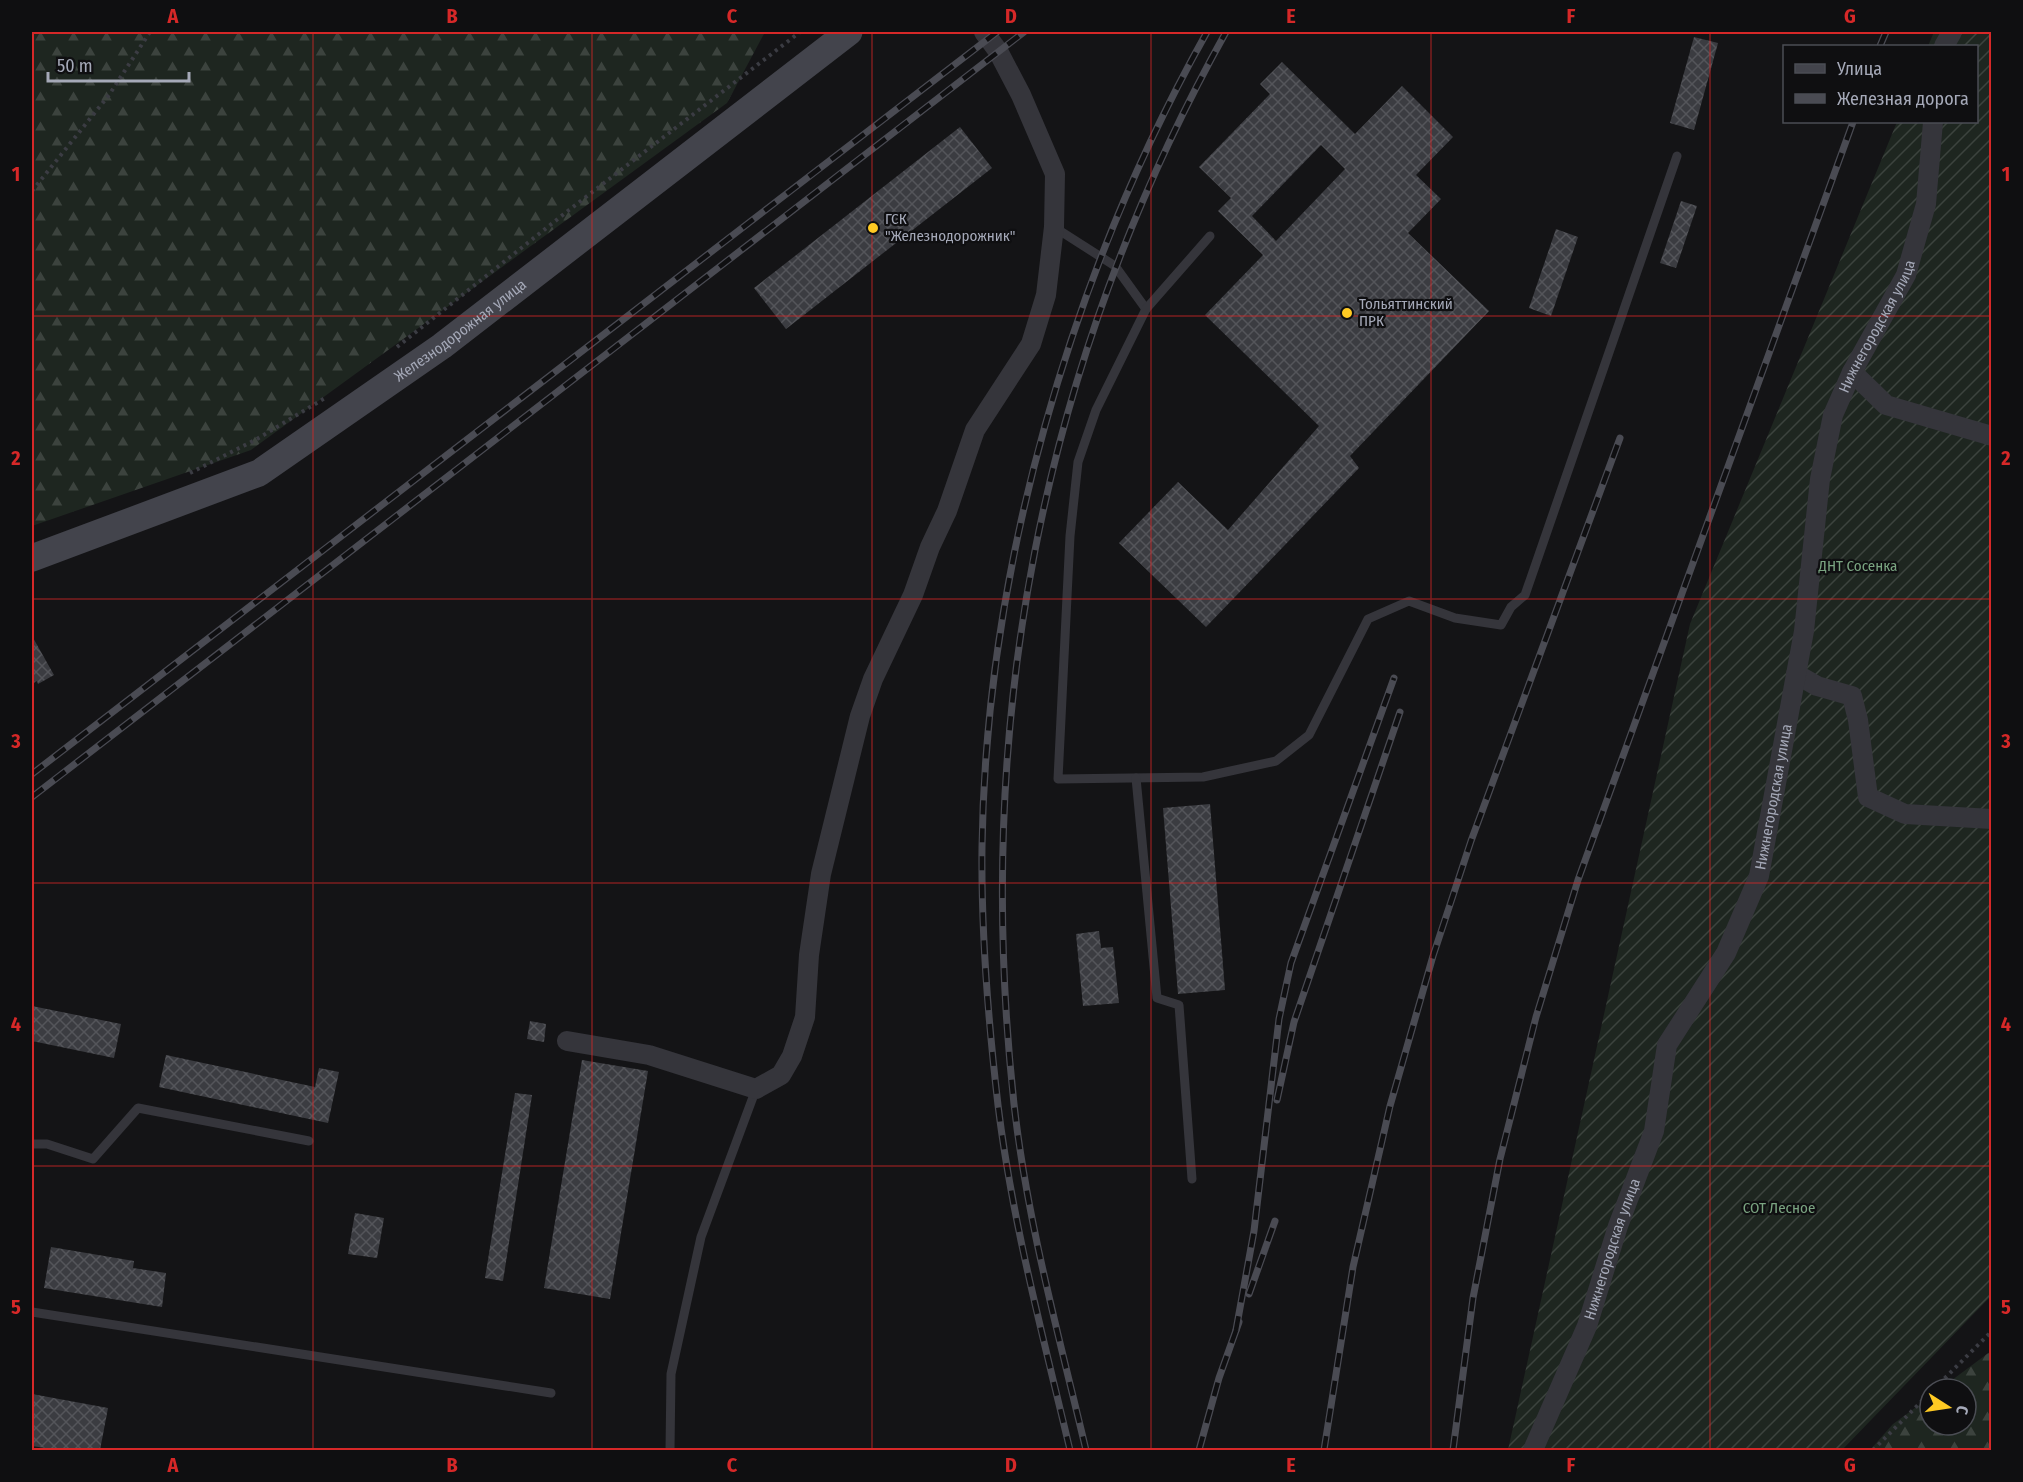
<svg xmlns="http://www.w3.org/2000/svg" width="2023" height="1482" font-family="'Fira Sans Condensed',sans-serif">
	<defs>
		<pattern id="forest-firs" width="22" height="20" patternUnits="userSpaceOnUse" patternTransform="scale(1.5)"><rect width="22" height="20" fill="#1e2620"/><path d="M5 1l3.5 6h-7zM16 11l3.5 6h-7z" fill="#3c433e"/></pattern>
		<pattern id="garden-furrows" width="10" height="10" patternUnits="userSpaceOnUse" patternTransform="scale(1.5)"><rect width="10" height="10" fill="#1e2620"/><path d="M-1 1l2-2M0 10L10 0M9 11l2-2" fill="none" stroke="#3c433e"/></pattern>
		<pattern id="building-cross-hatch" width="8" height="8" patternUnits="userSpaceOnUse" patternTransform="scale(1.5)"><rect width="8" height="8" fill="#3b3c41"/><path d="M0 0l8 8M0 8l8-8" fill="none" stroke="#54555a"/></pattern>
	</defs>
	<rect width="100%" height="100%" fill="#141416"/>
	<g fill="url(#forest-firs)">
		<path d="M32,32h733l-38,71 -476,347 -219,76z"/>
		<path d="M1991,1351v99h-121l23,-26 37,-27v28h36v-36h-26z"/>
	</g>
	<path fill="url(#garden-furrows)" d="M1934,32h57v1264l-149,154h-334l182,-826 207,-502h79v-76h-48z"/>
	<g fill="url(#building-cross-hatch)" fill-rule="evenodd">
		<path d="M1694,37l24,6 -24,87 -24,-7z"/>
		<path d="M1282,62l73,72 47,-48 51,51 -37,38 25,24 -33,34 81,78 -139,145 9,12 -153,159 -87,-84 59,-61 50,48 91,-104 -114,-111 58,-60 -45,-44 13,-13 -32,-31 71,-73 -10,-10zM1321,145l24,24 -69,72 -24,-25z"/>
		<path d="M960,127l32,41 -206,161 -32,-41z"/>
		<path d="M1681,201l16,5 -21,62 -16,-5z"/>
		<path d="M1556,229l22,8 -27,79 -22,-8z"/>
		<path d="M32,636l22,39 -16,9 -1,-3 -5,3z"/>
		<path d="M1210,804l15,186 -47,4 -15,-186z"/>
		<path d="M1099,931l2,17 12,-1 6,56 -36,3 -7,-72z"/>
		<path d="M32,1006l89,18 -7,34 -82,-17z"/>
		<path d="M530,1021l16,3 -2,18 -17,-3z"/>
		<path d="M166,1055l149,32 4,-19 20,4 -11,51 -169,-36z"/>
		<path d="M582,1060l66,11 -38,228 -66,-11z"/>
		<path d="M515,1093l17,2 -29,186 -18,-3z"/>
		<path d="M355,1213l29,5 -7,40 -29,-4z"/>
		<path d="M51,1247l83,14 -1,7 33,5 -4,34 -118,-19z"/>
		<path d="M32,1394l76,14 -8,42h-42l-26,-4z"/>
	</g>
	<g fill="none" stroke-linecap="round" stroke-linejoin="round">
		<g stroke="#3b3c43" stroke-width="4" stroke-dasharray="3 4.5" stroke-linecap="butt">
			<path d="M32,191l77,-96 41,-63"/>
			<path d="M397,347l172,-137 231,-178"/>
			<path d="M190,473l67,-34 68,-41"/>
			<path d="M1934,1389l58,-58"/>
			<path d="M1873,1450l57,-57"/>
		</g>
		<g stroke="#35353b" stroke-width="9">
			<path d="M1054,227l61,39 31,43"/>
			<path d="M1210,236l-64,73 -50,101 -18,52 -8,74 -12,243 145,-2 73,-16 33,-26 59,-116 41,-18 46,17 46,7 10,-18 14,-12 152,-439"/>
			<path d="M1136,778l21,220 22,7 13,174"/>
			<path d="M32,1144h15l46,15 45,-51 171,33"/>
			<path d="M32,1312l519,81"/>
			<path d="M670,1450l1,-76 30,-137 55,-148"/>
		</g>
		<g stroke="#35353b" stroke-width="20">
			<path d="M1944,46l8,-14"/>
			<path d="M1852,372l34,33 106,31"/>
			<path d="M1796,674l21,12 35,10 6,24 10,77 37,17 87,5"/>
			<path d="M567,1041l82,14 107,34 25,-14 11,-19 13,-39 4,-62 12,-81 39,-158 13,-37 40,-84 17,-48 17,-36 28,-81 56,-86 15,-49 8,-68 1,-53 -34,-79 -23,-44 -14,-19"/>
			<path id="s1" d="M1533,1450l54,-124 31,-100 36,-95 13,-86 59,-92 33,-77 45,-245 16,-152 13,-64 19,-43 54,-97 20,-71 7,-82"/>
		</g>
		<path stroke="#43444c" stroke-width="27" id="s2" d="M32,558l227,-85 183,-127 407,-314"/>
		<defs>
			<g id="rail">
				<path d="M1880,46l6,-14"/>
				<path d="M32,774l965,-742"/>
				<path d="M32,797l992,-765"/>
				<path d="M1277,1100l17,-78 106,-310"/>
				<path d="M1249,1294l26,-73"/>
				<path d="M1236,1330l18,-99 25,-212 12,-56 103,-285"/>
				<path d="M1070,1450c-27,-114 -58,-229 -72,-345 -10,-86 -17,-172 -16,-258 4,-279 89,-573 225,-815"/>
				<path d="M1086,1450c-27,-114 -59,-229 -72,-346 -41,-378 26,-739 212,-1072"/>
				<path d="M1199,1450l20,-72 20,-56"/>
				<path d="M1324,1450l29,-183 37,-161 43,-150 38,-115 149,-403"/>
				<path d="M1453,1450l20,-152 27,-139 36,-142 42,-137 275,-758"/>
			</g>
		</defs>
		<use href="#rail" stroke="#4a4b53" stroke-width="7"/>
		<use href="#rail" stroke="#0f0f11" stroke-width="4.5" stroke-dasharray="14" stroke-linecap="butt"/>
	</g>
	<path fill="none" stroke="#d62828" stroke-width="1.5" stroke-opacity="0.55" d="M313,32v1418M592,32v1418M872,32v1418M1151,32v1418M1431,32v1418M1710,32v1418M32,316h1960M32,599h1960M32,883h1960M32,1166h1960"/>
	<g fill="#ffca23" stroke="#0f0f11" stroke-width="2">
		<circle cx="873" cy="228" r="6"/>
		<circle cx="1347" cy="313" r="6"/>
	</g>
	<g text-anchor="middle" dominant-baseline="central" stroke-width="4.5" stroke-linejoin="round" paint-order="stroke">
		<g font-size="15" fill="#a5a9b8" stroke="#0f0f11" text-anchor="start">
			<text x="885" y="219">ГСК<tspan x="885" dy="17">"Железнодорожник"</tspan></text>
			<text x="1359" y="304">Тольяттинский<tspan x="1359" dy="17">ПРК</tspan></text>
		</g>
		<g font-size="15" fill="#a5a9b8" stroke="#0f0f11">
			<text stroke="none"><textPath href="#s1" startOffset="1188">Нижнегородская улица</textPath></text>
			<text stroke="none"><textPath href="#s2" startOffset="489">Железнодорожная улица</textPath></text>
			<text stroke="none"><textPath href="#s1" startOffset="702">Нижнегородская улица</textPath></text>
			<text stroke="none"><textPath href="#s1" startOffset="216">Нижнегородская улица</textPath></text>
		</g>
		<g font-size="15" fill="#7aa481" stroke="#0f0f11">
			<text x="1858" y="566">ДНТ Сосенка</text>
			<text x="1779" y="1208">СОТ Лесное</text>
		</g>
	</g>
	<rect width="2023" height="1482" fill="none" stroke="#0f0f11" stroke-width="66"/>
	<rect x="1783" y="45" width="195" height="78" fill="#0f0f11" stroke="#4b4d54" stroke-width="1.5"/>
	<rect x="1795" y="64" width="30" height="9" fill="#43444c" stroke="#4b4d54" stroke-width="1.5"/>
	<text x="1837" y="75" font-size="18" fill="#a5a9b8">Улица</text>
	<rect x="1795" y="94" width="30" height="9" fill="#4a4b53" stroke="#4b4d54" stroke-width="1.5"/>
	<text x="1837" y="105" font-size="18" fill="#a5a9b8">Железная дорога</text>
	<g transform="translate(1948 1407) rotate(102)"><circle r="28" fill="#0f0f11" stroke="#4b4d54" stroke-width="1.5"/>
	<path d="M0-4.5L10 22L0 15L-10 22Z" fill="#ffca23"/>
	<text y="-9" font-size="16" font-weight="bold" text-anchor="middle" fill="#a5a9b8">С</text>
	</g>
	<path d="M48 72v9h141v-9" fill="none" stroke="#a5a9b8" stroke-width="3"/>
	<text x="57" y="72" font-size="18" fill="#a5a9b8" stroke="#0f0f11" stroke-width="4.5" paint-order="stroke">50 m</text>
	<rect x="33" y="33" width="1957" height="1416" fill="none" stroke="#d62828" stroke-width="2"/>
	<g font-size="20" text-anchor="middle" font-weight="bold" fill="#d62828">
		<text x="173" y="23">A</text>
		<text x="452" y="23">B</text>
		<text x="732" y="23">C</text>
		<text x="1011" y="23">D</text>
		<text x="1291" y="23">E</text>
		<text x="1571" y="23">F</text>
		<text x="1850" y="23">G</text>
		<text x="16" y="181">1</text>
		<text x="2006" y="181">1</text>
		<text x="16" y="465">2</text>
		<text x="2006" y="465">2</text>
		<text x="16" y="748">3</text>
		<text x="2006" y="748">3</text>
		<text x="16" y="1031">4</text>
		<text x="2006" y="1031">4</text>
		<text x="16" y="1314">5</text>
		<text x="2006" y="1314">5</text>
		<text x="173" y="1472">A</text>
		<text x="452" y="1472">B</text>
		<text x="732" y="1472">C</text>
		<text x="1011" y="1472">D</text>
		<text x="1291" y="1472">E</text>
		<text x="1571" y="1472">F</text>
		<text x="1850" y="1472">G</text>
	</g>
</svg>
